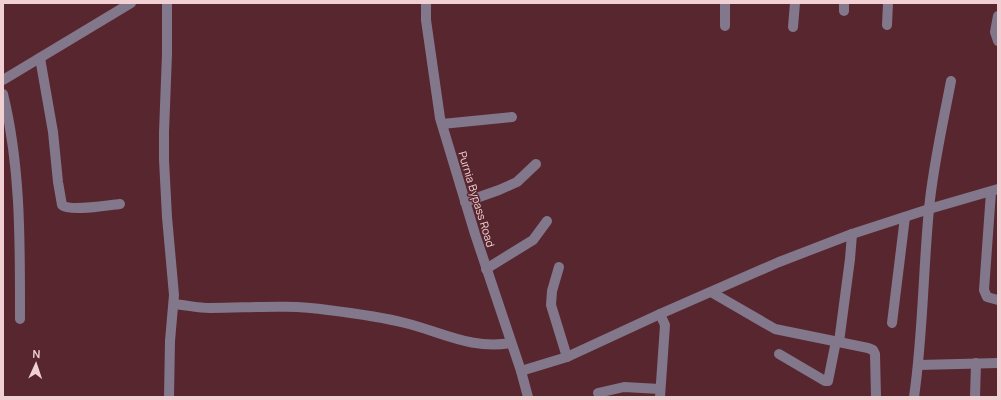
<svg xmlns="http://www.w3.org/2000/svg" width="1001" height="400" font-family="Manrope,sans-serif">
	<rect width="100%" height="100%" fill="#57262f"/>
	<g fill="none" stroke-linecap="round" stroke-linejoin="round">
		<g stroke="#82778b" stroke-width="10">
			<path d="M167,3v51l-3,78v28l3,57 7,78 -4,46 -1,56"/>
			<path d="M426,3v17l14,98 35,116 46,137 7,26"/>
			<path d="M844,11v-8"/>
			<path d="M998,16l-3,16 3,9"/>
			<path d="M887,25l1,-22"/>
			<path d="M725,26v-23"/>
			<path d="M793,27l2,-24"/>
			<path d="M40,58l13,74 5,50 4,23c8,7 46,0 58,-1"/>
			<path d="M3,80l128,-77"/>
			<path d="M3,94c18,73 17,150 17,225"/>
			<path d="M442,124l70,-7"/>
			<path d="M991,192l-7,98 3,7 11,3"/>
			<path d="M465,202l34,-12 18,-8 19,-18"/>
			<path d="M559,267l-7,24 -1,14 16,52"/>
			<path d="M486,269l47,-29 14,-19"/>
			<path d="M711,292l64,37 93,19 5,2 2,4 1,43"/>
			<path d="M174,304c12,1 24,4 36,4 39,0 78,-4 118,2 24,3 54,7 77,13 37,9 67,27 106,20"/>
			<path d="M660,314l5,11 -5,72"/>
			<path d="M892,323l13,-106"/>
			<path d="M839,342l11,-83 2,-25"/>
			<path d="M779,354l46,27h3l8,-40"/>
			<path d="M919,365l79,-2"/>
			<path d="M521,371l46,-14 93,-43 119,-52 73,-28 77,-25 69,-20"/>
			<path d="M598,393l26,-6 36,2"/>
			<path d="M914,397c9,-62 9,-125 15,-188 4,-43 14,-86 22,-128"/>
			<path d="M975,397l1,-34"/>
		</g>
	</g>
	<g text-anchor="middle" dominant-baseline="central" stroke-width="3" stroke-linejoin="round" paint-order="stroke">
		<g font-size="11" fill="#f0d0d3" stroke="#57262f">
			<text transform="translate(477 199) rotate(73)">Purnia Bypass Road</text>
		</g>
	</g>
	<rect width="1001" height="400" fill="none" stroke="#f0d0d3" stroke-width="8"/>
	<g transform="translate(36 364) rotate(3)" stroke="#57262f" stroke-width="3" paint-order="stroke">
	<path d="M0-3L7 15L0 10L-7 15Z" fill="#f0d0d3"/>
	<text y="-6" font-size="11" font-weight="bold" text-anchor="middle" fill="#f0d0d3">N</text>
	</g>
</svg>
